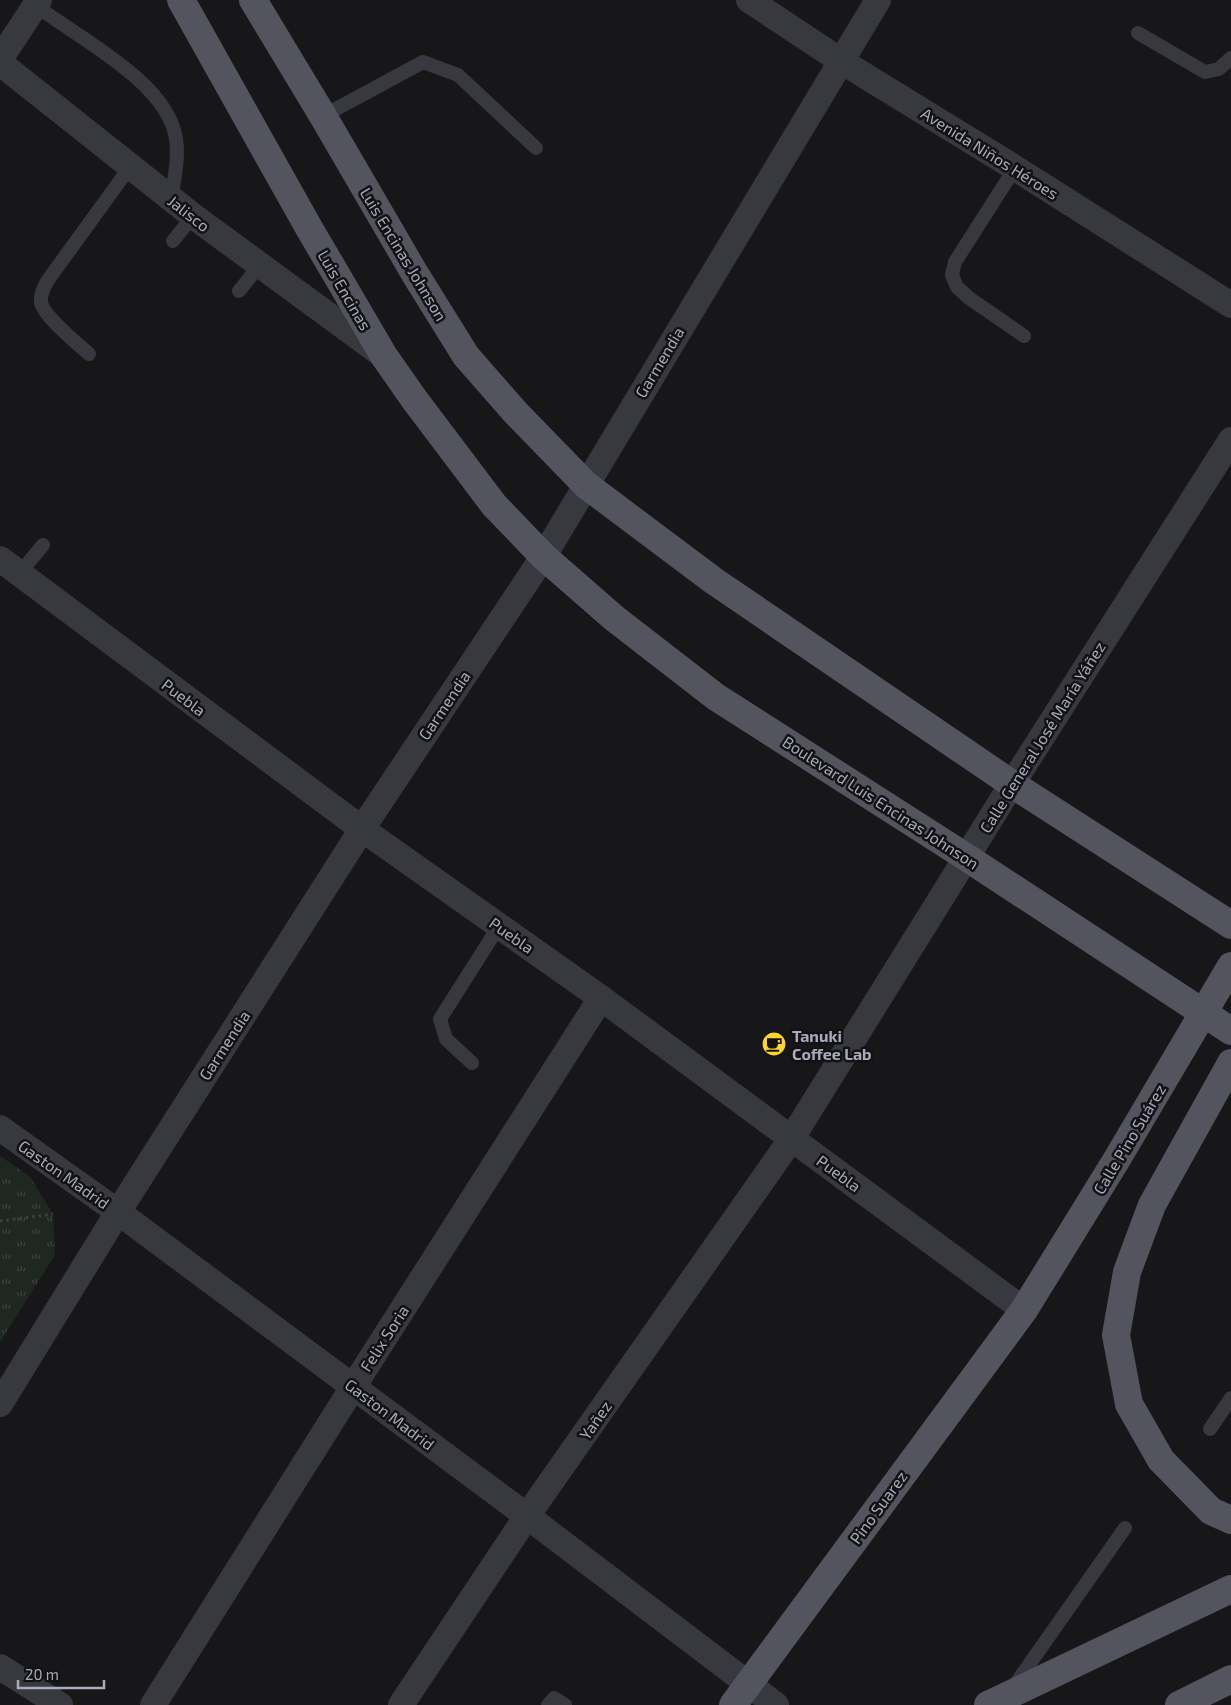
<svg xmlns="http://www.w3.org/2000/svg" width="1231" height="1705" font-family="'Exo 2',sans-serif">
	<defs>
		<pattern id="grass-tufts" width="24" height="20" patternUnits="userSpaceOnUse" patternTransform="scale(1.25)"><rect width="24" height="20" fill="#1e2821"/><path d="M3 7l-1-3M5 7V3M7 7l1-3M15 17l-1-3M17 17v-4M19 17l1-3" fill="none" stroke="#3c443f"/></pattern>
	</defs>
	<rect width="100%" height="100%" fill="#171719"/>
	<path fill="url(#grass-tufts)" d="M0,1156l30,21 23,37 2,41 -55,87z"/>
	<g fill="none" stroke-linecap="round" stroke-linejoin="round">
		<path stroke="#3e3f46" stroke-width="3" stroke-dasharray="2.5 4" stroke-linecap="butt" d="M0,1221l53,-7"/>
		<g stroke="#38383f" stroke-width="14">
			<path d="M31,2c43,34 137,79 145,137 3,19 -2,41 -5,61"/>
			<path d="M1138,33l67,39 14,-3 12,-11"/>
			<path d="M323,116l100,-54 35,13 78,73"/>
			<path d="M1015,168l-60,94 -3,13 5,12 12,11 55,38"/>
			<path d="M173,241l20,-25"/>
			<path d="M239,291l20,-25"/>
			<path d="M89,354c-11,-10 -46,-38 -48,-52 -1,-8 3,-15 7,-22l82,-113"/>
			<path d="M19,574l24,-29"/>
			<path d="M472,1063l-26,-24 -6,-20 59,-93"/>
			<path d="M1210,1429l21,-31"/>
			<path d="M1012,1689l113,-161"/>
			<path d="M548,1705l6,-7 11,7"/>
		</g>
		<g stroke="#38383f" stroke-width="26">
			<path d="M749,0l92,61 174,107 216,137"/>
			<path d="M0,59l39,-59"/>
			<path d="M0,63l193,153 191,140"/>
			<path d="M0,559l362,270 239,169 423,312"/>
			<path d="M0,1128l118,84 409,304 249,189"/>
			<path d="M0,1404l118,-192 244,-383 183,-275 333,-554"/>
			<path d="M0,1667l60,38"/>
			<path d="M153,1705l200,-318 248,-389"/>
			<path d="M401,1705l126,-189 265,-378 220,-354 219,-344"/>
		</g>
		<g stroke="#53545e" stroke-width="28">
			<path d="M181,0l128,228 75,128 30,43 80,106 49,51 71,62 102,79 250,160 265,174"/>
			<path d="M253,0l70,116 92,158 51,82 50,57 70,72 128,96 298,203 219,141"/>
			<path d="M1231,1063l-79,142 -25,67 -11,63 13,69 32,56 50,51 20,9"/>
			<path d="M733,1705l291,-395 93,-151 114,-193"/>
			<path d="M988,1705l243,-116"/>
			<path d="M1179,1705l52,-26"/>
		</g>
	</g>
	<defs>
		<symbol id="cafe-disc" viewBox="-11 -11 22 22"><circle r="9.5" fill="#ffd529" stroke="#121214"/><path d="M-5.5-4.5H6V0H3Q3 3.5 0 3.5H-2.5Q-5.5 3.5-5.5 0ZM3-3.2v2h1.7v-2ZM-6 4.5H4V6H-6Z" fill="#111"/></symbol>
	</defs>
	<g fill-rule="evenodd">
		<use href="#cafe-disc" x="760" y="1030" width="28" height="28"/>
	</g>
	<g text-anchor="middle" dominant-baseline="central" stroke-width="5" stroke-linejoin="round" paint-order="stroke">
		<g font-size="16" fill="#a8abba" stroke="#121214">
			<text transform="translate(990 153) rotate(32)">Avenida Niños Héroes</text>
			<text transform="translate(189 213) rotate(38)">Jalisco</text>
			<text transform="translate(404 254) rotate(59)">Luis Encinas Johnson</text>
			<text transform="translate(345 290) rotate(60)">Luis Encinas</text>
			<text transform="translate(659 362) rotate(-59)">Garmendia</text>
			<text transform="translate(184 697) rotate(37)">Puebla</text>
			<text transform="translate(444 705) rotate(-56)">Garmendia</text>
			<text transform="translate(1042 737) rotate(-58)">Calle General José María Yáñez</text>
			<text transform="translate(881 802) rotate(33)">Boulevard Luis Encinas Johnson</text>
			<text transform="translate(512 935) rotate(35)">Puebla</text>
			<text transform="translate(224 1045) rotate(-57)">Garmendia</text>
			<text transform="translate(1129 1139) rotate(-59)">Calle Pino Suárez</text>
			<text transform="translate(839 1173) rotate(36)">Puebla</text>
			<text transform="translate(64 1174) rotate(35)">Gaston Madrid</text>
			<text transform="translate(384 1338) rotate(-57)">Felix Soria</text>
			<text transform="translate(390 1414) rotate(37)">Gaston Madrid</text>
			<text transform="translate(595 1420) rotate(-55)">Yañez</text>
			<text transform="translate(878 1507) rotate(-54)">Pino Suarez</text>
		</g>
		<g font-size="16" font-weight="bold" fill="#a8abba" stroke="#121214" text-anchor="start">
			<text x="792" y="1035">Tanuki<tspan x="792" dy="18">Coffee Lab</tspan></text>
		</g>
	</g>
	<path d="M18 1680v8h86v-8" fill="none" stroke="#a8abba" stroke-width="2.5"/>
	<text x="25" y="1680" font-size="15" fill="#a8abba" stroke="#121214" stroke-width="4" paint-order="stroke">20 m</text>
</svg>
